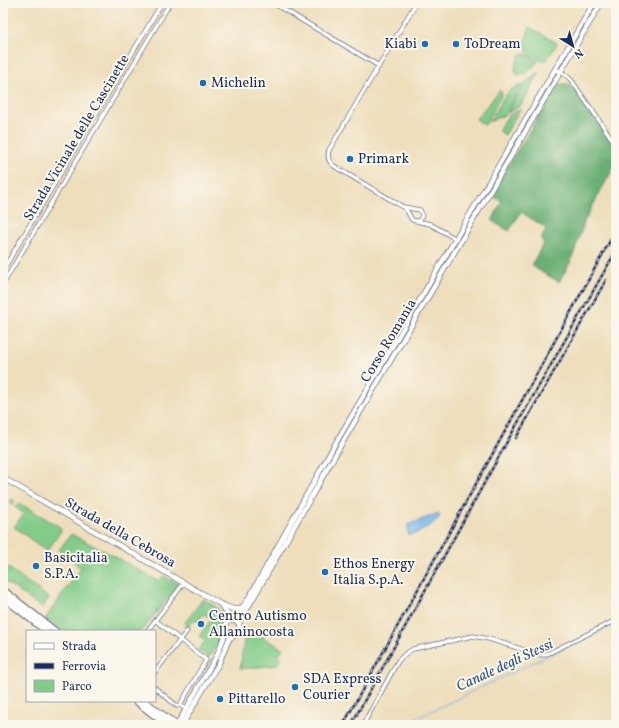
<svg xmlns="http://www.w3.org/2000/svg" width="619" height="728" font-family="Vollkorn,serif">
	<rect width="100%" height="100%" fill="#fbf7ec"/>
	<filter id="ink" filterUnits="userSpaceOnUse"><feTurbulence type="fractalNoise" baseFrequency=".025" numOctaves="2"/><feDisplacementMap in="SourceGraphic" scale="8" xChannelSelector="R" yChannelSelector="G"/><feConvolveMatrix kernelMatrix="1 2 1 2 8 2 1 2 1" color-interpolation-filters="sRGB"/></filter>
	<filter id="wash" filterUnits="userSpaceOnUse"><feTurbulence type="fractalNoise" baseFrequency=".012" numOctaves="4" result="noise"/><feDisplacementMap in="SourceGraphic" scale="16" xChannelSelector="R" yChannelSelector="G"/><feGaussianBlur stdDeviation="0.9" result="paint"/><feColorMatrix in="noise" values="0 0 0 0 0 0 0 0 0 0 0 0 0 0 0 0 0 1.4 0 .05"/><feComposite in="paint" operator="in"/></filter>
	<g filter="url(#wash)">
		<rect width="100%" height="100%" fill="#eedebc"/>
		<g fill="#83cb88" stroke="#4f7d73">
			<path d="M530,27l27,16 -10,17c-3,0 -7,0 -10,-1 -16,-5 -12,-21 -7,-32z"/>
			<path d="M523,54c6,-1 9,6 15,8l-13,12 -6,2c-8,-6 -2,-13 1,-21z"/>
			<path d="M539,73l-18,32 -13,8 14,-28z"/>
			<path d="M520,85l-14,29 -17,8c9,-13 15,-32 31,-37z"/>
			<path d="M500,90l2,4 -17,31 -9,-6z"/>
			<path d="M520,109l-15,26 -7,-5 10,-14z"/>
			<path d="M12,499l3,2 -3,3 4,3 3,-4 41,24 1,4 -14,20 -33,-24 10,-13 -15,-12z"/>
			<path d="M71,534l25,13h2l60,34 5,-5 16,8 -37,47h-81l-16,-12 36,-51 -22,-18z"/>
			<path d="M3,564l46,34 -7,10 -39,-28z"/>
			<path d="M203,599l13,8 5,6 -1,11 1,14 -13,20 -10,-8 7,-9 -6,-5 13,-17 -8,-5 -7,8 -3,-3 -6,8 -4,-3z"/>
			<path d="M247,628l36,21 -4,5 1,5 -3,6 -37,4 4,-28z"/>
		</g>
		<path fill="#6aaf74" stroke="#426f69" d="M558,84h12l46,63v16l-31,57 -14,41 -12,21 -24,-14 -2,-2v-4l11,-19 -3,-3 5,-12 -25,-16 -12,19 -17,-10 10,-20 -12,-6z"/>
		<path fill="#6fb2e4" stroke="#4570a1" d="M438,513l2,4c-9,8 -19,17 -32,18v-10z"/>
		<g fill="none" stroke-linecap="round" stroke-linejoin="round">
			<path stroke="#6fb2e4" stroke-width="1" d="M402,725l130,-62 84,-39"/>
		</g>
	</g>
	<g filter="url(#ink)">
		<g fill="none" stroke-linecap="round" stroke-linejoin="round">
			<defs>
				<g id="street">
					<path d="M273,3l106,63"/>
					<path d="M416,3l-87,147c-2,7 -1,12 5,16l69,41 4,4 5,9 18,4 26,15"/>
					<path d="M556,69l11,7 5,5 44,64"/>
					<path d="M403,207l17,3 2,4 -1,4 -2,3"/>
					<path d="M3,270l159,-267"/>
					<path d="M3,284l167,-281"/>
					<path d="M155,620l51,40 -26,45"/>
					<path d="M147,631l37,-48"/>
					<path d="M616,668v14"/>
					<path d="M155,672l32,-41"/>
					<path d="M155,688l22,18 3,-1 6,4"/>
					<path d="M363,725l35,-64 7,-7 8,-5 60,-13 16,3 48,15 5,1 7,-2 67,-33"/>
				</g>
				<g id="secondary">
					<path d="M3,478l217,126 12,16"/>
					<path d="M221,604c7,3 14,8 21,3"/>
					<path d="M233,620l3,-2 14,-22 84,-150 260,-443"/>
					<path d="M239,623l99,-173 263,-447"/>
					<path d="M177,725l40,-70 9,-23"/>
					<path d="M182,725l37,-62 10,-24 11,-8 -1,-8 -6,-3 -6,2 -2,5 2,6 6,2"/>
				</g>
				<g id="highway">
					<path d="M3,590l52,41"/>
					<path d="M3,597l43,34"/>
					<path d="M136,701l31,24"/>
					<path d="M144,701l32,24"/>
				</g>
			</defs>
			<use href="#street" stroke="#656c7f" stroke-width="5"/>
			<use href="#secondary" stroke="#656c7f" stroke-width="6"/>
			<use href="#highway" stroke="#656c7f" stroke-width="8"/>
			<use href="#street" stroke="#fff" stroke-width="3.5"/>
			<use href="#secondary" stroke="#fff" stroke-width="4.5"/>
			<use href="#highway" stroke="#fff" stroke-width="6"/>
			<defs>
				<g id="rail">
					<path d="M516,438l90,-158"/>
					<path d="M343,725l273,-495"/>
					<path d="M351,725l157,-285 108,-189"/>
				</g>
			</defs>
			<use href="#rail" stroke="#1b2f5e" stroke-width="2.5"/>
			<use href="#rail" stroke="#fbf7ec" stroke-width="1" stroke-dasharray="3" stroke-linecap="butt"/>
		</g>
	</g>
	<g fill="#1f6fb2" stroke="#fbf7ec" stroke-width="1.5">
		<circle cx="425" cy="44" r="4"/>
		<circle cx="456" cy="44" r="4"/>
		<circle cx="203" cy="83" r="4"/>
		<circle cx="350" cy="159" r="4"/>
		<circle cx="36" cy="566" r="4"/>
		<circle cx="325" cy="572" r="4"/>
		<circle cx="201" cy="624" r="4"/>
		<circle cx="295" cy="687" r="4"/>
		<circle cx="220" cy="699" r="4"/>
	</g>
	<g text-anchor="middle" dominant-baseline="central" stroke-width="4" stroke-linejoin="round" paint-order="stroke">
		<g font-size="14" fill="#1b2f5e" stroke="#fbf7ec" text-anchor="start">
			<text x="417" y="44" text-anchor="end">Kiabi</text>
			<text x="464" y="44">ToDream</text>
			<text x="211" y="83">Michelin</text>
			<text x="358" y="159">Primark</text>
			<text x="44" y="558">Basicitalia<tspan x="44" dy="16">S.P.A.</tspan></text>
			<text x="333" y="564">Ethos Energy<tspan x="333" dy="16">Italia S.p.A.</tspan></text>
			<text x="209" y="616">Centro Autismo<tspan x="209" dy="16">Allaninocosta</tspan></text>
			<text x="303" y="679">SDA Express<tspan x="303" dy="16">Courier</tspan></text>
			<text x="228" y="699">Pittarello</text>
		</g>
		<g font-size="14" fill="#1b2f5e" stroke="#fbf7ec">
			<text transform="translate(77 138) rotate(-59)">Strada Vicinale delle Cascinette</text>
			<text transform="translate(389 341) rotate(-59)">Corso Romania</text>
			<text transform="translate(120 533) rotate(30)">Strada della Cebrosa</text>
		</g>
		<g font-size="15" font-style="italic" fill="#345686" stroke="#fbf7ec">
			<text transform="translate(505 666) rotate(-25)">Canale degli Stessi</text>
		</g>
	</g>
	<rect width="619" height="728" fill="none" stroke="#fbf7ec" stroke-width="16"/>
	<rect x="26" y="630" width="130" height="72" fill="#fbf7ec" stroke="#a1a7b3"/>
	<rect x="34" y="643" width="20" height="6" fill="#ffffff" stroke="#a1a7b3"/>
	<text x="62" y="650" font-size="12" fill="#1b2f5e">Strada</text>
	<rect x="34" y="663" width="20" height="6" fill="#1b2f5e" stroke="#a1a7b3"/>
	<text x="62" y="670" font-size="12" fill="#1b2f5e">Ferrovia</text>
	<rect x="34" y="680" width="20" height="12" fill="#83cb88" stroke="#a1a7b3"/>
	<text x="62" y="690" font-size="12" fill="#1b2f5e">Parco</text>
	<g transform="translate(573 46) rotate(143)" stroke="#fbf7ec" stroke-width="3" paint-order="stroke">
	<path d="M0-3L7 15L0 10L-7 15Z" fill="#1b2f5e"/>
	<text y="-6" font-size="11" font-weight="bold" text-anchor="middle" fill="#1b2f5e">N</text>
	</g>
</svg>
